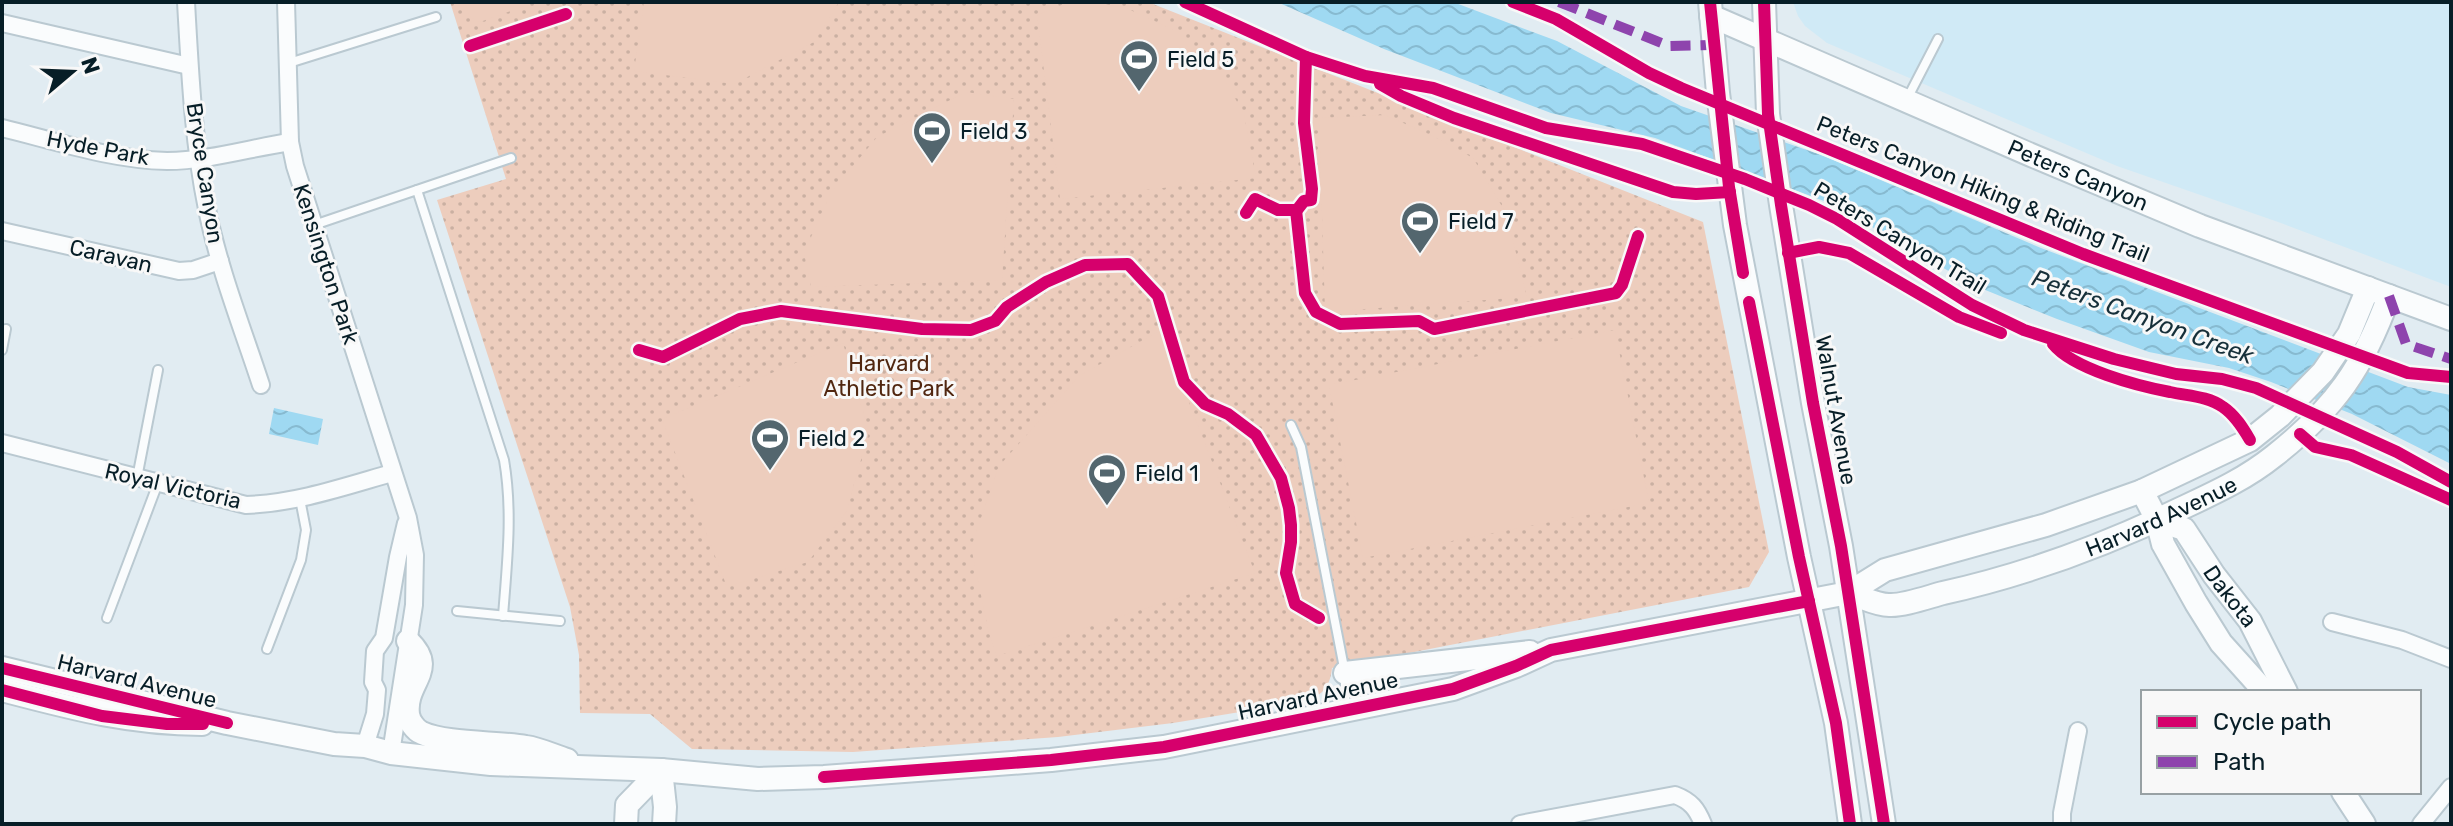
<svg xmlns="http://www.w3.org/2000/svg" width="2453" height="826" font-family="Rubik,sans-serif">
	<defs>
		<pattern id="grass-dots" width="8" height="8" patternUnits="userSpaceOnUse" patternTransform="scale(2)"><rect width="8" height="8" fill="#edcdbd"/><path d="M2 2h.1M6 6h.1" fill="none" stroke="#cab0a2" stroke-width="1.8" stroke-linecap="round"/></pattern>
		<pattern id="water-waves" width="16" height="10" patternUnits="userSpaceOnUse" patternTransform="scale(2)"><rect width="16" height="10" fill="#9fd9f2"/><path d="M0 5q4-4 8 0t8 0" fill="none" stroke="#87bad0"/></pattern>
	</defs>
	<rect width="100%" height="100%" fill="#e1ecf2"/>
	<path fill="#d0eaf6" d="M1793,2h658v285l-170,-64 -164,-57 -290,-123 -22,-17 -7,-10z"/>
	<path fill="url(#grass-dots)" d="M450,2h698l555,220 66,330 -20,35 -417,81c-2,18 -8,26 -25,33l-134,22 -115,14 -205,15 -161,-3 -42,-35 -70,-1 -1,-58 -9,-48 -133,-407 69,-21z"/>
	<g fill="#edcdbd">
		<path d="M464,2h72l-56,20 -9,-4z"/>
		<path d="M644,2h195l-25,40 -80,42 -100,-13z"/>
		<path d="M1094,2l32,6 48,22 46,42 24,42 12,64 -196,21 -23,-184 27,-11z"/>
		<path d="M966,92l48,7 -12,181 -191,7 -7,-34 26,-59 47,-57z"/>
		<path d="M1385,115l48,21 40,22 33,55 21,84 -202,15 -6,-194z"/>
		<path d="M1161,330l94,243 -258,83 -9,-27 -17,-82 28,-81 80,-90z"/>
		<path d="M1615,330l34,173 -286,55 -34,-173z"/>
		<path d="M843,343l26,89 -23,80 -38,50 -81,25 -65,-168z"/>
	</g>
	<g fill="url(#water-waves)">
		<path d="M1277,2h176l104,39 124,65 143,50 217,92 367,139 43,8v69l-99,-50 -81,-32 -42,-14 -80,-16 -92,-33 -84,-34 -141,-81 -177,-66 -104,-25 -167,-64z"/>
		<path d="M274,408l49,11 -5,26 -49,-11z"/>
	</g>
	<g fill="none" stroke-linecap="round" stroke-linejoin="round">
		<defs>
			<g id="lane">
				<path d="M289,63l147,-46"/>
				<path d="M1907,99l31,-60"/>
				<path d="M417,190l87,270c9,52 3,103 -1,156"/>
				<path d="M314,225l197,-67"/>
				<path d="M2,350l4,-21"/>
				<path d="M1291,425l10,22 44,226v37"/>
				<path d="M137,478l21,-108"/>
				<path d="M457,611l103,10"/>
				<path d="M107,618l51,-135"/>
				<path d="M267,649l34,-89 5,-30 -6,-31"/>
			</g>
			<g id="street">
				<path d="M186,2c4,69 7,139 21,207 12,60 35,118 54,176"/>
				<path d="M286,2l4,140 5,24 113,352 7,37 -1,50 -23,148"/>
				<path d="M2,23l187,43"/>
				<path d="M2,128c53,13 110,32 165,33 41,0 83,-13 123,-19"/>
				<path d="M2,231l177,40 14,-1 27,-9"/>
				<path d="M2,443l244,62c51,-2 97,-18 146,-32"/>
				<path d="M2332,622l70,18 49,19"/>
				<path d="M365,746l10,-32 2,-24 -4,-8 2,-31 9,-13 14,-81 8,-34"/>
				<path d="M1520,824l155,-29c16,6 22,14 28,29"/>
				<path d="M2062,824v-11l16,-82"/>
				<path d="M2421,824l30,-37"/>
			</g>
			<g id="secondary">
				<path d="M1710,2l8,91 17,132 64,332 37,166 14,101"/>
				<path d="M1764,2l4,112 13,91 32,198 28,143 43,278"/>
				<path id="s1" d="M1711,16l320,139 169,71 251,93"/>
				<path d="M2142,491l15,29 6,24 33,59 25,40 44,49"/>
				<path id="s2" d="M2157,520l27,9 30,46 36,46 36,71"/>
				<path id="s3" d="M1848,593c12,3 28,12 41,12 14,1 39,-8 54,-12 81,-18 160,-47 235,-83 34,-16 66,-30 96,-54 61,-48 89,-88 115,-160"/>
				<path d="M408,641c31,29 -4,41 0,73 1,7 7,16 14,19 24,11 75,9 104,14 14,2 28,9 41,13"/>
				<path d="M2,668l225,55 107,21 31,2 26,7 100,11 170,6 97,9 66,-2 227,-17 113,-13 289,-58 63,-23 35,-16 297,-57 37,-23 161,-45 96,-34 108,-51 30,-24 43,-44 26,-38 19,-46"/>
				<path d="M1345,673l185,-21"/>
				<path d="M2,690c69,18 127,34 200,34"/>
				<path d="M661,770l4,37 -1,17"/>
				<path d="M2343,792l21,32"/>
				<path d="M626,824l1,-19 34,-35"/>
			</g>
		</defs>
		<use href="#lane" stroke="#bac9d1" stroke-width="12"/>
		<use href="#street" stroke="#bac9d1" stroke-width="20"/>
		<use href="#secondary" stroke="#bac9d1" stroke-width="26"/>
		<use href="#lane" stroke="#fafcfd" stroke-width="8"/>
		<use href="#street" stroke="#fafcfd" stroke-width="16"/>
		<use href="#secondary" stroke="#fafcfd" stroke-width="22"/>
		<g stroke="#8e44ad" stroke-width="10" stroke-dasharray="20 10" stroke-linecap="butt">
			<path d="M1559,2l110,44 44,-1"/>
			<path d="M2389,296l17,48 45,15"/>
		</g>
		<defs>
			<g id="cycleway">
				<path d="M1185,2l121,55 59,19 68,12 113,40 96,16 103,35 64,26 28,14 135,86 52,25 90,29 62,15 46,5 34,9 141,64 54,30"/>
				<path d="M1513,2l43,17 93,54 32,15 402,166 325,119 43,4"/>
				<path d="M1710,2l19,185 14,86"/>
				<path d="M1764,2l4,112 13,91 32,198 28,143 43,278"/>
				<path d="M470,46l96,-32"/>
				<path d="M1380,84l21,12 53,22 219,74 23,2 34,-2"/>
				<path d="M1296,210l9,83 11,19 24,12 79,-3 15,8 182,-36 6,-8 16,-49"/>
				<path d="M1246,213l9,-14 23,11h19l7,-9 7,-1 1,-11 -8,-66 2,-66"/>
				<path d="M1788,253l31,-6 30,6 110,64 42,16"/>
				<path d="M1749,302l50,255 37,166 14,101"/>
				<path d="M2053,344c20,25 85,42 117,48 18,4 38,4 53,15 12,8 20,21 27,33"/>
				<path d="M639,350l24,7 77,-38 41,-8 141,18 49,1 24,-9 12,-14 39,-25 39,-17 43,-1 30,32 26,86 21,22 23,10 28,21 25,43 8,30 2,17v17l-5,31 9,31 24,14"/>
				<path d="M2300,434l15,13 36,8 100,45"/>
				<path d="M2,668l225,55"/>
				<path d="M2,690l100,26 65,8h36"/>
				<path d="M824,777l227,-17 113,-13 289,-58 63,-23 35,-16 258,-49"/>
			</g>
		</defs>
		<use href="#cycleway" stroke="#f8f8f8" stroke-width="17"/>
		<use href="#cycleway" stroke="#d6006c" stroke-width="12"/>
	</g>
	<defs>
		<symbol id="stadium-pin" viewBox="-11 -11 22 30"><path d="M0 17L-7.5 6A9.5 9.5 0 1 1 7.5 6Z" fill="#53666e" stroke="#f8f8f8"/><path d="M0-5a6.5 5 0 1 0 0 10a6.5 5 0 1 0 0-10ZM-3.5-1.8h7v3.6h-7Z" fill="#fff"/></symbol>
	</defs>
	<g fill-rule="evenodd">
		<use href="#stadium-pin" x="1117" y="37" width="44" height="60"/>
		<use href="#stadium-pin" x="910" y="109" width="44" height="60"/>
		<use href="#stadium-pin" x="1398" y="199" width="44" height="60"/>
		<use href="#stadium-pin" x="748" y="416" width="44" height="60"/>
		<use href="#stadium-pin" x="1085" y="451" width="44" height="60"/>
	</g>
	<g text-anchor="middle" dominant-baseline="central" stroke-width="6" stroke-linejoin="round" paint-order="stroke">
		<g font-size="22" fill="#071e27" stroke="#f8f8f8" text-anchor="start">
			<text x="1167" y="59">Field 5</text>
			<text x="960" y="131">Field 3</text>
			<text x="1448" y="221">Field 7</text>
			<text x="798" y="438">Field 2</text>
			<text x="1135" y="473">Field 1</text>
		</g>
		<g font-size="22" fill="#071e27" stroke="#f8f8f8">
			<text transform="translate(98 148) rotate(11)">Hyde Park</text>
			<text transform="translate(205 173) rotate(81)">Bryce Canyon</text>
			<text stroke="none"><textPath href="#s1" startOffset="400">Peters Canyon</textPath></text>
			<text transform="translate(1983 189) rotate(22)">Peters Canyon Hiking &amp; Riding Trail</text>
			<text transform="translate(1900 238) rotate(31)">Peters Canyon Trail</text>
			<text transform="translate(111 256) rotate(13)">Caravan</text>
			<text transform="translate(326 264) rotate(72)">Kensington Park</text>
			<text transform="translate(1836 410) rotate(80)">Walnut Avenue</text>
			<text transform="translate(173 486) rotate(13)">Royal Victoria</text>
			<text stroke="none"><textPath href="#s3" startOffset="330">Harvard Avenue</textPath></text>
			<text stroke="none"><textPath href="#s2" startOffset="110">Dakota</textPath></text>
			<text transform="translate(137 681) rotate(14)">Harvard Avenue</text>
			<text transform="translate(1318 696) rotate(-12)">Harvard Avenue</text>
		</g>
		<g font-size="22" fill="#512710" stroke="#f8f8f8">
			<text x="889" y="363">Harvard<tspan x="889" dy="25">Athletic Park</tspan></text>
		</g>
		<g font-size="24" font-style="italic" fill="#17303a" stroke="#f8f8f8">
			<text transform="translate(2143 317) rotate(20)">Peters Canyon Creek</text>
		</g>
	</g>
	<rect width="2453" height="826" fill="none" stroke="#071e27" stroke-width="8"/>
	<rect x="2141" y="690" width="280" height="104" fill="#f8f8f8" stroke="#98a1a4" stroke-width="2"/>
	<rect x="2157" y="716" width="40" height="12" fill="#d6006c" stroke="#98a1a4" stroke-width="2"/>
	<text x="2213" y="730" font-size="24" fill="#071e27">Cycle path</text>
	<rect x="2157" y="756" width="40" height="12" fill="#8e44ad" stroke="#98a1a4" stroke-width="2"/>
	<text x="2213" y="770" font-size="24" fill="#071e27">Path</text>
	<g transform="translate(72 72) rotate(71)" stroke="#f8f8f8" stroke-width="6" paint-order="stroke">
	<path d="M0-6L14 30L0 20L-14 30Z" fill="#071e27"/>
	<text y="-12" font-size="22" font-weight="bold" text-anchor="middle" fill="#071e27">N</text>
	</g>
</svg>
